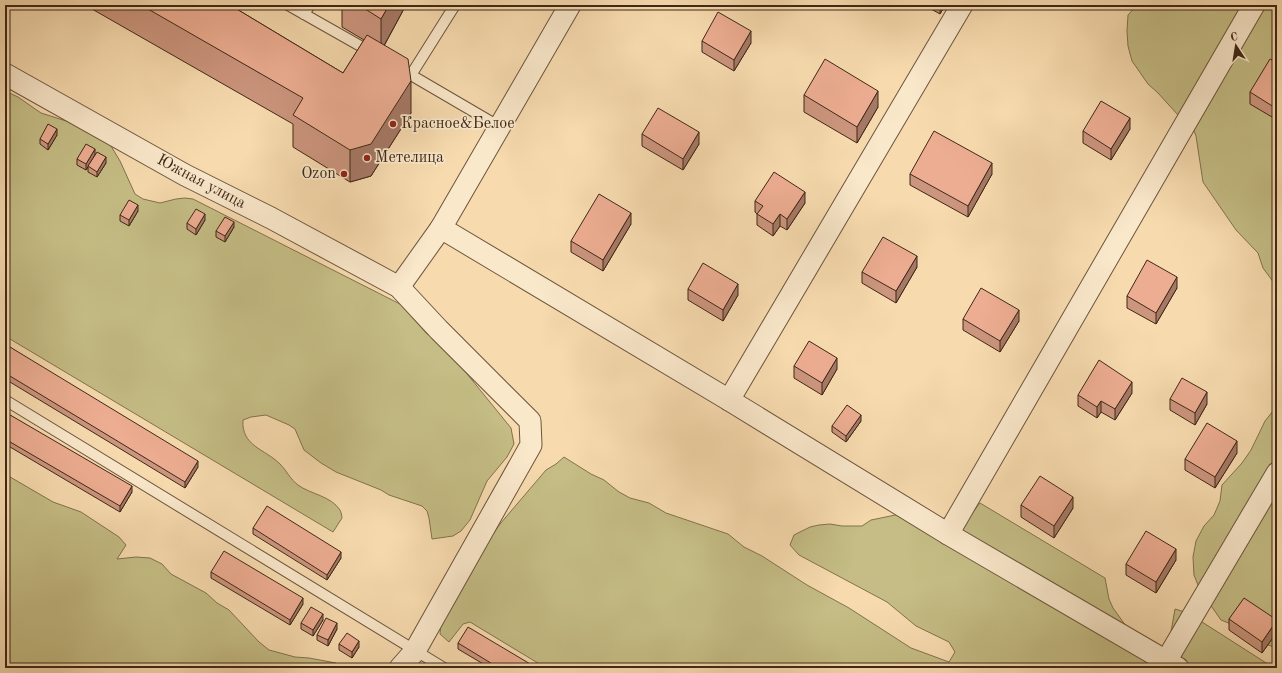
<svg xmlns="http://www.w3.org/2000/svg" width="1282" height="673" font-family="'Old Standard TT',serif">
	<rect width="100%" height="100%" fill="#f7dbaf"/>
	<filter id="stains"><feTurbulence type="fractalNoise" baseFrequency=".005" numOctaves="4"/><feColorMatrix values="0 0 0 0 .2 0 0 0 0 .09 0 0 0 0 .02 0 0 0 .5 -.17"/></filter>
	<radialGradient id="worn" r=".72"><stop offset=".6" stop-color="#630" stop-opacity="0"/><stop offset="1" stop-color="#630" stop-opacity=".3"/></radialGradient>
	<g fill="#c5bd85" stroke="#82724e">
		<path d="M1137,5h140v282l-14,-19 -5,-15 -22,-23 -33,-48 -7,-46 -5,-13 -13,-8 -20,-22 -10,-9 -16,-23 -4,-15 -1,-15 1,-16z"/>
		<path d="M5,91l13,6 23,16 41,13 24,14 5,6 9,15 15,33 8,5 17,4 16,-4 9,-1 8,1 207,105 27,30 8,4 24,26 52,64 3,16 -7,13 -20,24 -17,39 -9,11 -8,5 -21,3 -3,-21 -2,-7 -5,-5 -33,-11 -8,-5 -45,-18 -15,-9 -17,-13 -9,-21 -6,-4 -23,-10 -15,2 -8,3c-2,26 22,29 37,44 6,6 11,16 18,21 12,9 33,11 42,25 1,2 2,6 2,8l-9,14 -328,-196z"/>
		<path d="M1277,406v242l-12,-4 -29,-18 -15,-6 -21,-30 -6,-15 -1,-18 3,-16 8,-15 10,-11 6,-14 2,-16 20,-22 9,-13 14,-29z"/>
		<path d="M564,457l27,17 13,6 15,12 11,6 19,5 17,10 62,21 16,13 18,9 45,29 42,23 62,40 38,14 6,-10 -6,-10 -33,-16 -29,-24 -88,-47 -9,-10 4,-10 16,-8 9,-2 11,-1 12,2h20l9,-6 34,-7 36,6 10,-3 14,1 8,-5 7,-9 125,75 4,21 4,9 18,25 33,18 7,-19 4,-23 13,4 86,55h-728l-76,-46 -7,2 -14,18 -9,-8 1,-12 38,-67 21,-31 46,-54 10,-6z"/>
		<path d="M5,474l48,28 28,10 38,25 7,8 -9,14 19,-2 14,1 12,6 9,10 35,19 11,10 12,7 30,32 10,8 26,7 14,1 27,5 1,5h-332z"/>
	</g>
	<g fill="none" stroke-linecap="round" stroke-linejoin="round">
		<defs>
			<g id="lane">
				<path d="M288,5l83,47"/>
				<path d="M304,14l6,-9"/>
				<path d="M399,68l101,59"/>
				<path d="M411,75l44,-70"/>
				<path d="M5,400l439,268"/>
			</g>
			<g id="street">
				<path d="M5,74l180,101 86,43 128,69 40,43 91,91 1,24 -116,206 -15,17"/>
				<path d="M441,228l288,172 219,134 230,134"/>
				<path d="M399,287l42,-59 129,-223"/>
				<path d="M729,400l233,-395"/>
				<path d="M948,534l306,-529"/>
				<path d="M1166,661l111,-188"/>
			</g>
		</defs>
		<use href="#lane" stroke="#6d553d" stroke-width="12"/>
		<use href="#street" stroke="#6d553d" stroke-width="23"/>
		<use href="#lane" stroke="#fae8cb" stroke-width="10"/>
		<use href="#street" stroke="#fae8cb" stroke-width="21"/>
	</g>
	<g fill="#cc957e" stroke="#3f2817">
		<path d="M85,5h145l113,68 21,-33 -22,-13v-22h64l-22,41 27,67 -40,63 -21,6 -57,-35v-23z"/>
		<path d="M924,5h21l-5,9z"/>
		<path d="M702,41l49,2 -17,28 -32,-19z"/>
		<path d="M1277,63v57l-27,-16v-12z"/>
		<path d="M804,95l74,12 -21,36 -53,-31z"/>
		<path d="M1130,129l-19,31 -28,-17v-12z"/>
		<path d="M642,134l57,10 -16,26 -41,-24z"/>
		<path d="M57,135l-9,15 -8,-6v-5z"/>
		<path d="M95,155l-9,15 -9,-5v-6z"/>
		<path d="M106,163l-9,14 -9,-5v-6z"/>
		<path d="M910,174h82l-24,43 -58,-32z"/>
		<path d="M755,201l50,2 -18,27 -7,-4 -7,10 -16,-11v-11l-2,-2z"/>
		<path d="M138,211l-9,15 -9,-5v-6z"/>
		<path d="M205,220l-9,15 -9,-6v-6z"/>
		<path d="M631,224l-28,47 -32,-19v-11z"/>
		<path d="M234,227l-9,15 -9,-5v-6z"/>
		<path d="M917,267l-21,36 -34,-20v-11z"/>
		<path d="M1177,288l-21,36 -29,-16v-12z"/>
		<path d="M688,289l50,6 -15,26 -35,-21z"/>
		<path d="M963,319l56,2 -19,31 -37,-22z"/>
		<path d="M5,344l193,123 -13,21 -180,-109z"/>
		<path d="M794,366l43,3 -15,26 -28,-17z"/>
		<path d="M1132,393l-17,27 -14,-8 -4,6 -19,-12v-11z"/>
		<path d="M1170,399l37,5 -12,21 -25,-15z"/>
		<path d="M5,412l127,80 -12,20 -115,-68z"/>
		<path d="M861,421l-15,21 -14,-10v-6z"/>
		<path d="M1237,453l-22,35 -30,-18v-11z"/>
		<path d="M1021,505l52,3 -19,30 -33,-21z"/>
		<path d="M253,528l88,30 -14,22 -74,-46z"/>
		<path d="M1176,560l-20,33 -30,-18v-11z"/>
		<path d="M211,572l92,32 -13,21 -79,-47z"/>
		<path d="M1229,619l48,13 -15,21 -33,-23z"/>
		<path d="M323,620l-10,16 -12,-7v-6z"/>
		<path d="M337,629l-9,17 -11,-6v-5z"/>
		<path d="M458,643l79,25h-47l-32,-19z"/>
		<path d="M339,644l20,3 -7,11 -13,-8z"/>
	</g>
	<g fill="#a67966" stroke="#3f2817">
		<path d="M389,5h17l-25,46v-32z"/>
		<path d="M940,5h5l-5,9z"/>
		<path d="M751,31v12l-17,28v-11z"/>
		<path d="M411,81v32l-40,63 -21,6v-32z"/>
		<path d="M878,91v16l-21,36v-16z"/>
		<path d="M1130,118v11l-19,31v-11z"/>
		<path d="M57,129v6l-9,15v-6z"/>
		<path d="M699,132v12l-16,26v-11z"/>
		<path d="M95,149v6l-9,15v-6z"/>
		<path d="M106,157v6l-9,14v-5z"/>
		<path d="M992,163v11l-24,43v-11z"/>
		<path d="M805,192v11l-18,27v-11z"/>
		<path d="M138,205v6l-9,15v-6z"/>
		<path d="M631,213v11l-28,47v-11z"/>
		<path d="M205,214v6l-9,15v-6z"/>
		<path d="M780,214v12l-7,10v-12z"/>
		<path d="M234,222v5l-9,15v-6z"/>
		<path d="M917,256v11l-21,36v-12z"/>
		<path d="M1177,277v11l-21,36v-11z"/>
		<path d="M738,284v11l-15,26v-11z"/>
		<path d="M1019,310v11l-19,31v-11z"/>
		<path d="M837,358v11l-15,26v-12z"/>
		<path d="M1132,382v11l-17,27v-11z"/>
		<path d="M1207,392v12l-12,21v-12z"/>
		<path d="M1101,401v11l-4,6v-11z"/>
		<path d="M861,415v6l-15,21v-6z"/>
		<path d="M1237,441v12l-22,35v-11z"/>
		<path d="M198,461v6l-13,21v-6z"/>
		<path d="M132,486v6l-12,20v-6z"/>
		<path d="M1073,497v11l-19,30v-12z"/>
		<path d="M1176,549v11l-20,33v-11z"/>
		<path d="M341,552v6l-14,22v-5z"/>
		<path d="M303,598v6l-13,21v-5z"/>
		<path d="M323,614v6l-10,16v-6z"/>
		<path d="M1277,620v12l-15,21v-11z"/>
		<path d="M337,623v6l-9,17v-6z"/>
		<path d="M359,641v6l-7,11v-6z"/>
	</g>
	<g fill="#edad92" stroke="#3f2817">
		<path d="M141,5h89l113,68 24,-38 41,24 3,22 -40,63 -21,6 -57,-35 10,-17z"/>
		<path d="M359,5h30l-8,14z"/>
		<path d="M718,12l33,19 -17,29 -32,-19z"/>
		<path d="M825,59l53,32 -21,36 -53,-32z"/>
		<path d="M1270,59l7,4v46l-27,-17z"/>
		<path d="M1101,101l29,17 -19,31 -28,-18z"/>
		<path d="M658,108l41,24 -16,27 -41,-25z"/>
		<path d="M48,124l9,5 -9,15 -8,-5z"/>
		<path d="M934,131l58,32 -24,43 -58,-32z"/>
		<path d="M86,144l9,5 -9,15 -9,-5z"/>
		<path d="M97,152l9,5 -9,15 -9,-6z"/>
		<path d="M774,172l31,20 -18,27 -7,-5 -7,10 -16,-10 6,-8 -8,-5z"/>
		<path d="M599,194l32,19 -28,47 -32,-19z"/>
		<path d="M129,200l9,5 -9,15 -9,-5z"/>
		<path d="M196,209l9,5 -9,15 -9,-6z"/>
		<path d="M225,217l9,5 -9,14 -9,-5z"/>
		<path d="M883,237l34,19 -21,35 -34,-19z"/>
		<path d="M1147,260l30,17 -21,36 -29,-17z"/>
		<path d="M703,263l35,21 -15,26 -35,-21z"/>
		<path d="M981,288l38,22 -19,31 -37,-22z"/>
		<path d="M809,341l28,17 -15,25 -28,-17z"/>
		<path d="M5,344l193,117 -13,21 -180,-109z"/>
		<path d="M1099,360l33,22 -17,27 -14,-8 -4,6 -19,-12z"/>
		<path d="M1182,378l25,14 -12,21 -25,-14z"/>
		<path d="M847,405l14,10 -15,21 -14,-10z"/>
		<path d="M5,412l127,74 -12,20 -115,-67z"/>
		<path d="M1207,423l30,18 -22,36 -30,-18z"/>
		<path d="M1040,476l33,21 -19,29 -33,-21z"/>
		<path d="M267,506l74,46 -14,23 -74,-47z"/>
		<path d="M1146,531l30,18 -20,33 -30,-18z"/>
		<path d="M224,551l79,47 -13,22 -79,-48z"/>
		<path d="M1244,598l33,22 -15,22 -33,-23z"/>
		<path d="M311,607l12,7 -10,16 -12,-7z"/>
		<path d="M326,618l11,5 -9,17 -11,-5z"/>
		<path d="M468,627l69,41h-38l-41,-25z"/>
		<path d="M347,633l12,8 -7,11 -13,-8z"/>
	</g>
	<g fill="#8f2418" stroke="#fae8cb" stroke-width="1.5">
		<circle cx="393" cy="124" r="4"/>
		<circle cx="367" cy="158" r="4"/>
		<circle cx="344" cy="174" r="4"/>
	</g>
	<g text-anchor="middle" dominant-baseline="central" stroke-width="3.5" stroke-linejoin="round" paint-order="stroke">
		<g font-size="16" fill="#3f2817" stroke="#fae8cb" text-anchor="start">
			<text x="401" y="124">Красное&amp;Белое</text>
			<text x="375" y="158">Метелица</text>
			<text x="336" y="174" text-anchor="end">Ozon</text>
		</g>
		<g font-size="16" fill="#3f2817" stroke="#fae8cb">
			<text transform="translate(201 182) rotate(28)">Южная улица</text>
		</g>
	</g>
	<rect width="1282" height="673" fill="none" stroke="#f7dbaf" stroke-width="20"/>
	<rect x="6" y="6" width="1270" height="661" fill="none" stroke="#3f2817" stroke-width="2"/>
	<rect x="10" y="10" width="1262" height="653" fill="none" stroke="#3f2817"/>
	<g transform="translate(1236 46) rotate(348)" stroke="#fae8cb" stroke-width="3" paint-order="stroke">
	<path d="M0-3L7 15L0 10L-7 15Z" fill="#3f2817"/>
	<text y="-6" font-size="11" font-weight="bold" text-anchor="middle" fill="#3f2817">С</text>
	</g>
	<rect width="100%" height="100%" filter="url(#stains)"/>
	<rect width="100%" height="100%" fill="url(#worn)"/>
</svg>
